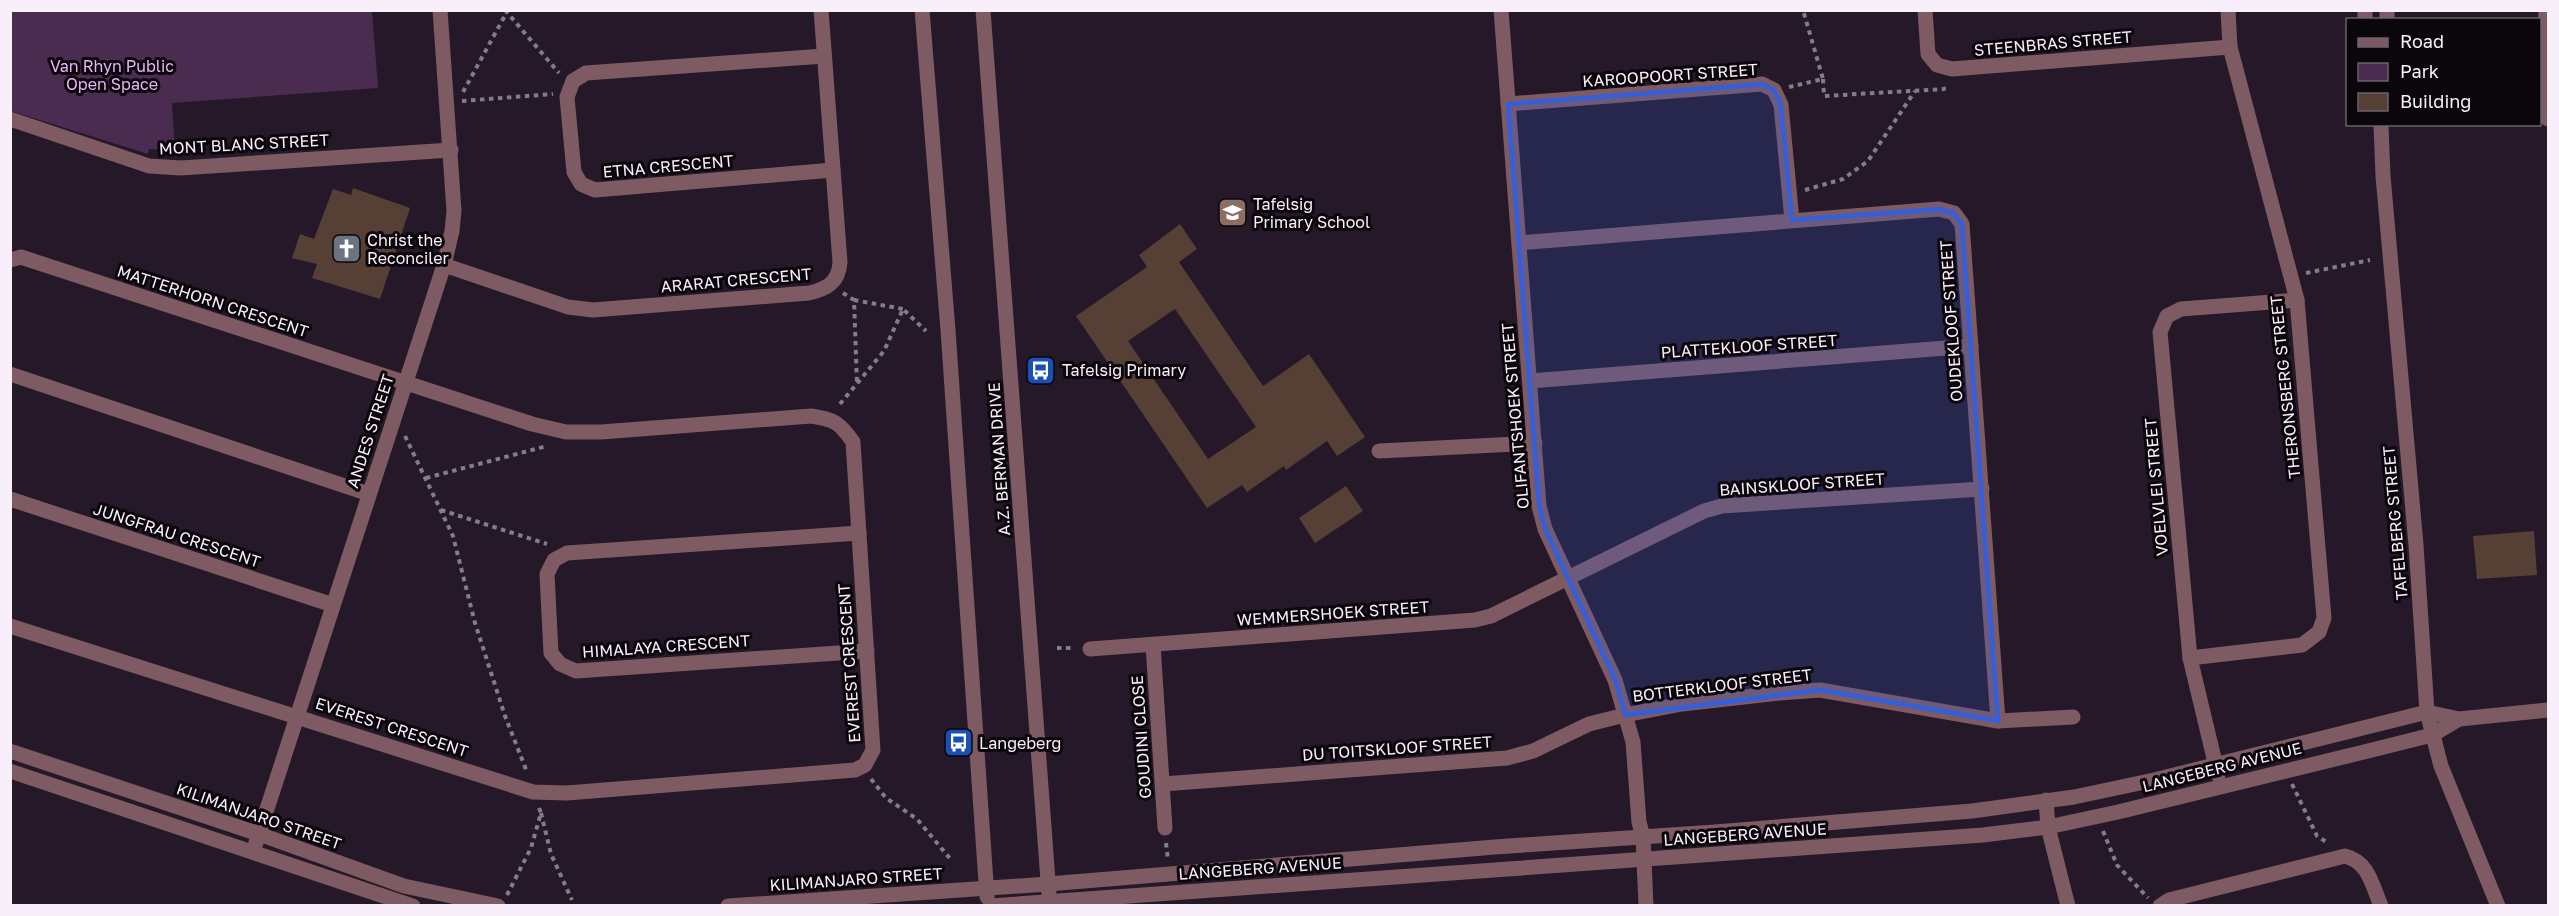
<svg xmlns="http://www.w3.org/2000/svg" width="2559" height="916" font-family="'Golos Text',sans-serif">
	<rect width="100%" height="100%" fill="#251829"/>
	<path fill="#492c50" d="M11,10l361,1 6,77 -206,15 3,47 -26,-1 -1,5 -137,-43z"/>
	<g fill="#563f35" fill-rule="evenodd">
		<path d="M353,188l57,20 -30,91 -68,-21 5,-14 -25,-6 8,-24 14,5 19,-50 18,6z"/>
		<path d="M1180,224l17,25 -18,13 84,124 46,-32 56,83 -28,19 -10,-15 -41,29 -2,-4 -37,26 -5,-7 -35,23 -131,-192 71,-49 -8,-12zM1175,309l81,118 -48,32 -80,-118z"/>
		<path d="M1346,486l17,25 -48,32 -16,-25z"/>
		<path d="M2534,531l3,44 -60,4 -4,-43z"/>
	</g>
	<g fill="none" stroke-linecap="round" stroke-linejoin="round">
		<g stroke="#867b89" stroke-width="4" stroke-dasharray="4.5 4.5" stroke-linecap="butt">
			<path d="M505,10l54,63"/>
			<path d="M1823,79l1,17 120,-7 -2,-6"/>
			<path d="M1789,87l34,-8 -20,-69"/>
			<path d="M463,92l45,-82"/>
			<path d="M462,101l91,-7"/>
			<path d="M1805,190l38,-11 25,-18 47,-70"/>
			<path d="M2306,273l64,-13"/>
			<path d="M843,293l11,7 3,84"/>
			<path d="M854,300l49,9"/>
			<path d="M840,404l44,-53 19,-42 23,22"/>
			<path d="M405,436l48,100 22,87 30,93 22,56"/>
			<path d="M426,478l121,-32"/>
			<path d="M441,510l106,34"/>
			<path d="M1057,648h18"/>
			<path d="M871,779l15,19 31,21 35,42"/>
			<path d="M2292,784l25,52 11,7"/>
			<path d="M541,813l10,41 21,46"/>
			<path d="M2103,831l14,34 31,33"/>
			<path d="M1166,843l2,17"/>
			<path d="M507,895l24,-47 10,-35 -2,-5"/>
		</g>
		<g stroke="#7e5a63" stroke-width="15">
			<path d="M922,10l26,320 39,567"/>
			<path d="M983,10l66,884"/>
			<path d="M1501,10l38,496 6,23 70,151 18,62 6,80 4,15 3,69"/>
			<path d="M1925,10l3,44 9,11 15,4 278,-22"/>
			<path d="M2365,10v10"/>
			<path d="M2387,10v10"/>
			<path d="M2546,10l-1,33 3,76"/>
			<path d="M824,56l-238,17 -13,8 -6,16 7,75 7,12 14,6 238,-20"/>
			<path d="M1508,104l254,-20 12,6 7,15 11,115"/>
			<path d="M10,119l139,47 32,2 270,-18"/>
			<path d="M2381,124l2,52 33,369 11,167 14,54 57,140"/>
			<path d="M1519,243l420,-34 15,4 8,11 36,497"/>
			<path d="M10,260l11,-3 511,167 34,8h35l210,-16c23,3 29,7 42,26l20,308 -8,15 -10,5 -288,23 -34,-1 -523,-166"/>
			<path d="M444,265l124,42 25,3 216,-17c18,-4 30,-11 31,-31l-19,-252"/>
			<path d="M10,374l359,120"/>
			<path d="M1530,381l441,-35"/>
			<path d="M1379,451l156,-8"/>
			<path d="M10,499l323,106"/>
			<path d="M859,533l-292,20 -13,7 -7,14 4,79 9,11 16,7 291,-20"/>
			<path d="M1153,645l12,183"/>
			<path d="M1090,649l385,-29 16,-4 213,-105 18,-5 260,-17"/>
			<path d="M2190,658l112,-13 17,-13 5,-14 -27,-318 -67,-253 -2,-37"/>
			<path d="M10,751l249,83 145,52 94,20"/>
			<path d="M10,771l403,135"/>
			<path d="M2218,775l-28,-117 -30,-326 7,-16 14,-7 116,-9"/>
			<path d="M1163,784l344,-26 26,-7 56,-27 36,-9 57,-11 98,-11 40,-3 178,31 75,-4"/>
			<path d="M2046,800l2,27 20,79"/>
			<path d="M253,852l191,-587 8,-34 2,-20 -14,-201"/>
			<path d="M728,906l320,-22 447,-37 220,-15 257,-21 102,-14 80,-17 273,-68 32,7 89,-9"/>
			<path d="M990,906l993,-71 65,-8 70,-15 254,-62 60,-15 27,-16"/>
			<path d="M2160,906l9,-6 176,-44c24,6 27,29 36,50"/>
		</g>
	</g>
	<path fill="#335edc" fill-opacity="0.2" stroke="#335edc" stroke-width="4.5" stroke-linejoin="round" d="M1762,84l12,6 7,15 11,115 147,-11 15,4 8,11 36,497 -178,-31 -195,25 -10,-35 -70,-151 -6,-23 -31,-402z"/>
	<defs>
		<symbol id="school-square" viewBox="-11 -11 22 22"><rect x="-9" y="-9" width="18" height="18" rx="4" fill="#8d6e63" stroke="#0b060c"/><path d="M0-5L7-2L0 1L-7-2ZM-4 1L0 2.5L4 1V4Q0 6-4 4Z" fill="#fff"/></symbol>
		<symbol id="church-square" viewBox="-11 -11 22 22"><rect x="-9" y="-9" width="18" height="18" rx="4" fill="#6b7280" stroke="#0b060c"/><path d="M-1.2-6h2.4v3.5h3.3v2.4h-3.3V6h-2.4V-.1h-3.3v-2.4h3.3Z" fill="#fff"/></symbol>
		<symbol id="bus-square" viewBox="-11 -11 22 22"><rect x="-9" y="-9" width="18" height="18" rx="4" fill="#1a4fb4" stroke="#0b060c"/><path d="M-5-6H5V4H4V6H2V4H-2V6H-4V4H-5ZM-3.5-4V0h7V-4ZM-3.5 1.2v1.5H-2V1.2ZM2 1.2v1.5H3.5V1.2Z" fill="#fff"/></symbol>
	</defs>
	<g fill-rule="evenodd">
		<use href="#school-square" x="1216" y="196" width="33" height="33"/>
		<use href="#church-square" x="330" y="232" width="33" height="33"/>
		<use href="#bus-square" x="1024" y="354" width="33" height="33"/>
		<use href="#bus-square" x="942" y="726" width="33" height="33"/>
	</g>
	<g text-anchor="middle" dominant-baseline="central" stroke-width="6" stroke-linejoin="round" paint-order="stroke">
		<g font-size="16" fill="#f9effb" stroke="#0b060c">
			<text transform="translate(2053 43) rotate(-5)">STEENBRAS STREET</text>
			<text transform="translate(1670 75) rotate(-4)">KAROOPOORT STREET</text>
			<text transform="translate(244 144) rotate(-3)">MONT BLANC STREET</text>
			<text transform="translate(668 166) rotate(-5)">ETNA CRESCENT</text>
			<text transform="translate(736 280) rotate(-5)">ARARAT CRESCENT</text>
			<text transform="translate(213 301) rotate(18)">MATTERHORN CRESCENT</text>
			<text transform="translate(1951 321) rotate(-94)">OUDEKLOOF STREET</text>
			<text transform="translate(1749 346) rotate(-4)">PLATTEKLOOF STREET</text>
			<text transform="translate(2285 387) rotate(-96)">THERONSBERG STREET</text>
			<text transform="translate(1515 416) rotate(-95)">OLIFANTSHOEK STREET</text>
			<text transform="translate(370 431) rotate(-72)">ANDES STREET</text>
			<text transform="translate(999 459) rotate(-94)">A.Z. BERMAN DRIVE</text>
			<text transform="translate(1802 484) rotate(-4)">BAINSKLOOF STREET</text>
			<text transform="translate(2156 487) rotate(-95)">VOELVLEI STREET</text>
			<text transform="translate(2395 523) rotate(-95)">TAFELBERG STREET</text>
			<text transform="translate(177 535) rotate(18)">JUNGFRAU CRESCENT</text>
			<text transform="translate(1333 613) rotate(-4)">WEMMERSHOEK STREET</text>
			<text transform="translate(666 646) rotate(-4)">HIMALAYA CRESCENT</text>
			<text transform="translate(849 663) rotate(-94)">EVEREST CRESCENT</text>
			<text transform="translate(1722 685) rotate(-7)">BOTTERKLOOF STREET</text>
			<text transform="translate(392 727) rotate(18)">EVEREST CRESCENT</text>
			<text transform="translate(1141 737) rotate(-94)">GOUDINI CLOSE</text>
			<text transform="translate(1397 748) rotate(-4)">DU TOITSKLOOF STREET</text>
			<text transform="translate(2222 767) rotate(-14)">LANGEBERG AVENUE</text>
			<text transform="translate(259 816) rotate(19)">KILIMANJARO STREET</text>
			<text transform="translate(1745 834) rotate(-4)">LANGEBERG AVENUE</text>
			<text transform="translate(1260 868) rotate(-4)">LANGEBERG AVENUE</text>
			<text transform="translate(856 879) rotate(-4)">KILIMANJARO STREET</text>
		</g>
		<g font-size="16" fill="#eab4f8" stroke="#0b060c">
			<text x="112" y="66">Van Rhyn Public<tspan x="112" dy="18">Open Space</tspan></text>
		</g>
		<g font-size="16" fill="#f9effb" stroke="#0b060c" text-anchor="start">
			<text x="1253" y="204">Tafelsig<tspan x="1253" dy="18">Primary School</tspan></text>
			<text x="367" y="240">Christ the<tspan x="367" dy="18">Reconciler</tspan></text>
			<text x="1062" y="370">Tafelsig Primary</text>
			<text x="979" y="743">Langeberg</text>
		</g>
	</g>
	<rect width="2559" height="916" fill="none" stroke="#f9effb" stroke-width="24"/>
	<rect x="2346" y="18" width="195" height="108" fill="#0b060c" stroke="#6a636c" stroke-width="1.5"/>
	<rect x="2358" y="38" width="30" height="9" fill="#7e5a63" stroke="#6a636c" stroke-width="1.5"/>
	<text x="2400" y="48" font-size="18" fill="#f9effb">Road</text>
	<rect x="2358" y="63" width="30" height="18" fill="#492c50" stroke="#6a636c" stroke-width="1.5"/>
	<text x="2400" y="78" font-size="18" fill="#f9effb">Park</text>
	<rect x="2358" y="93" width="30" height="18" fill="#563f35" stroke="#6a636c" stroke-width="1.5"/>
	<text x="2400" y="108" font-size="18" fill="#f9effb">Building</text>
</svg>
